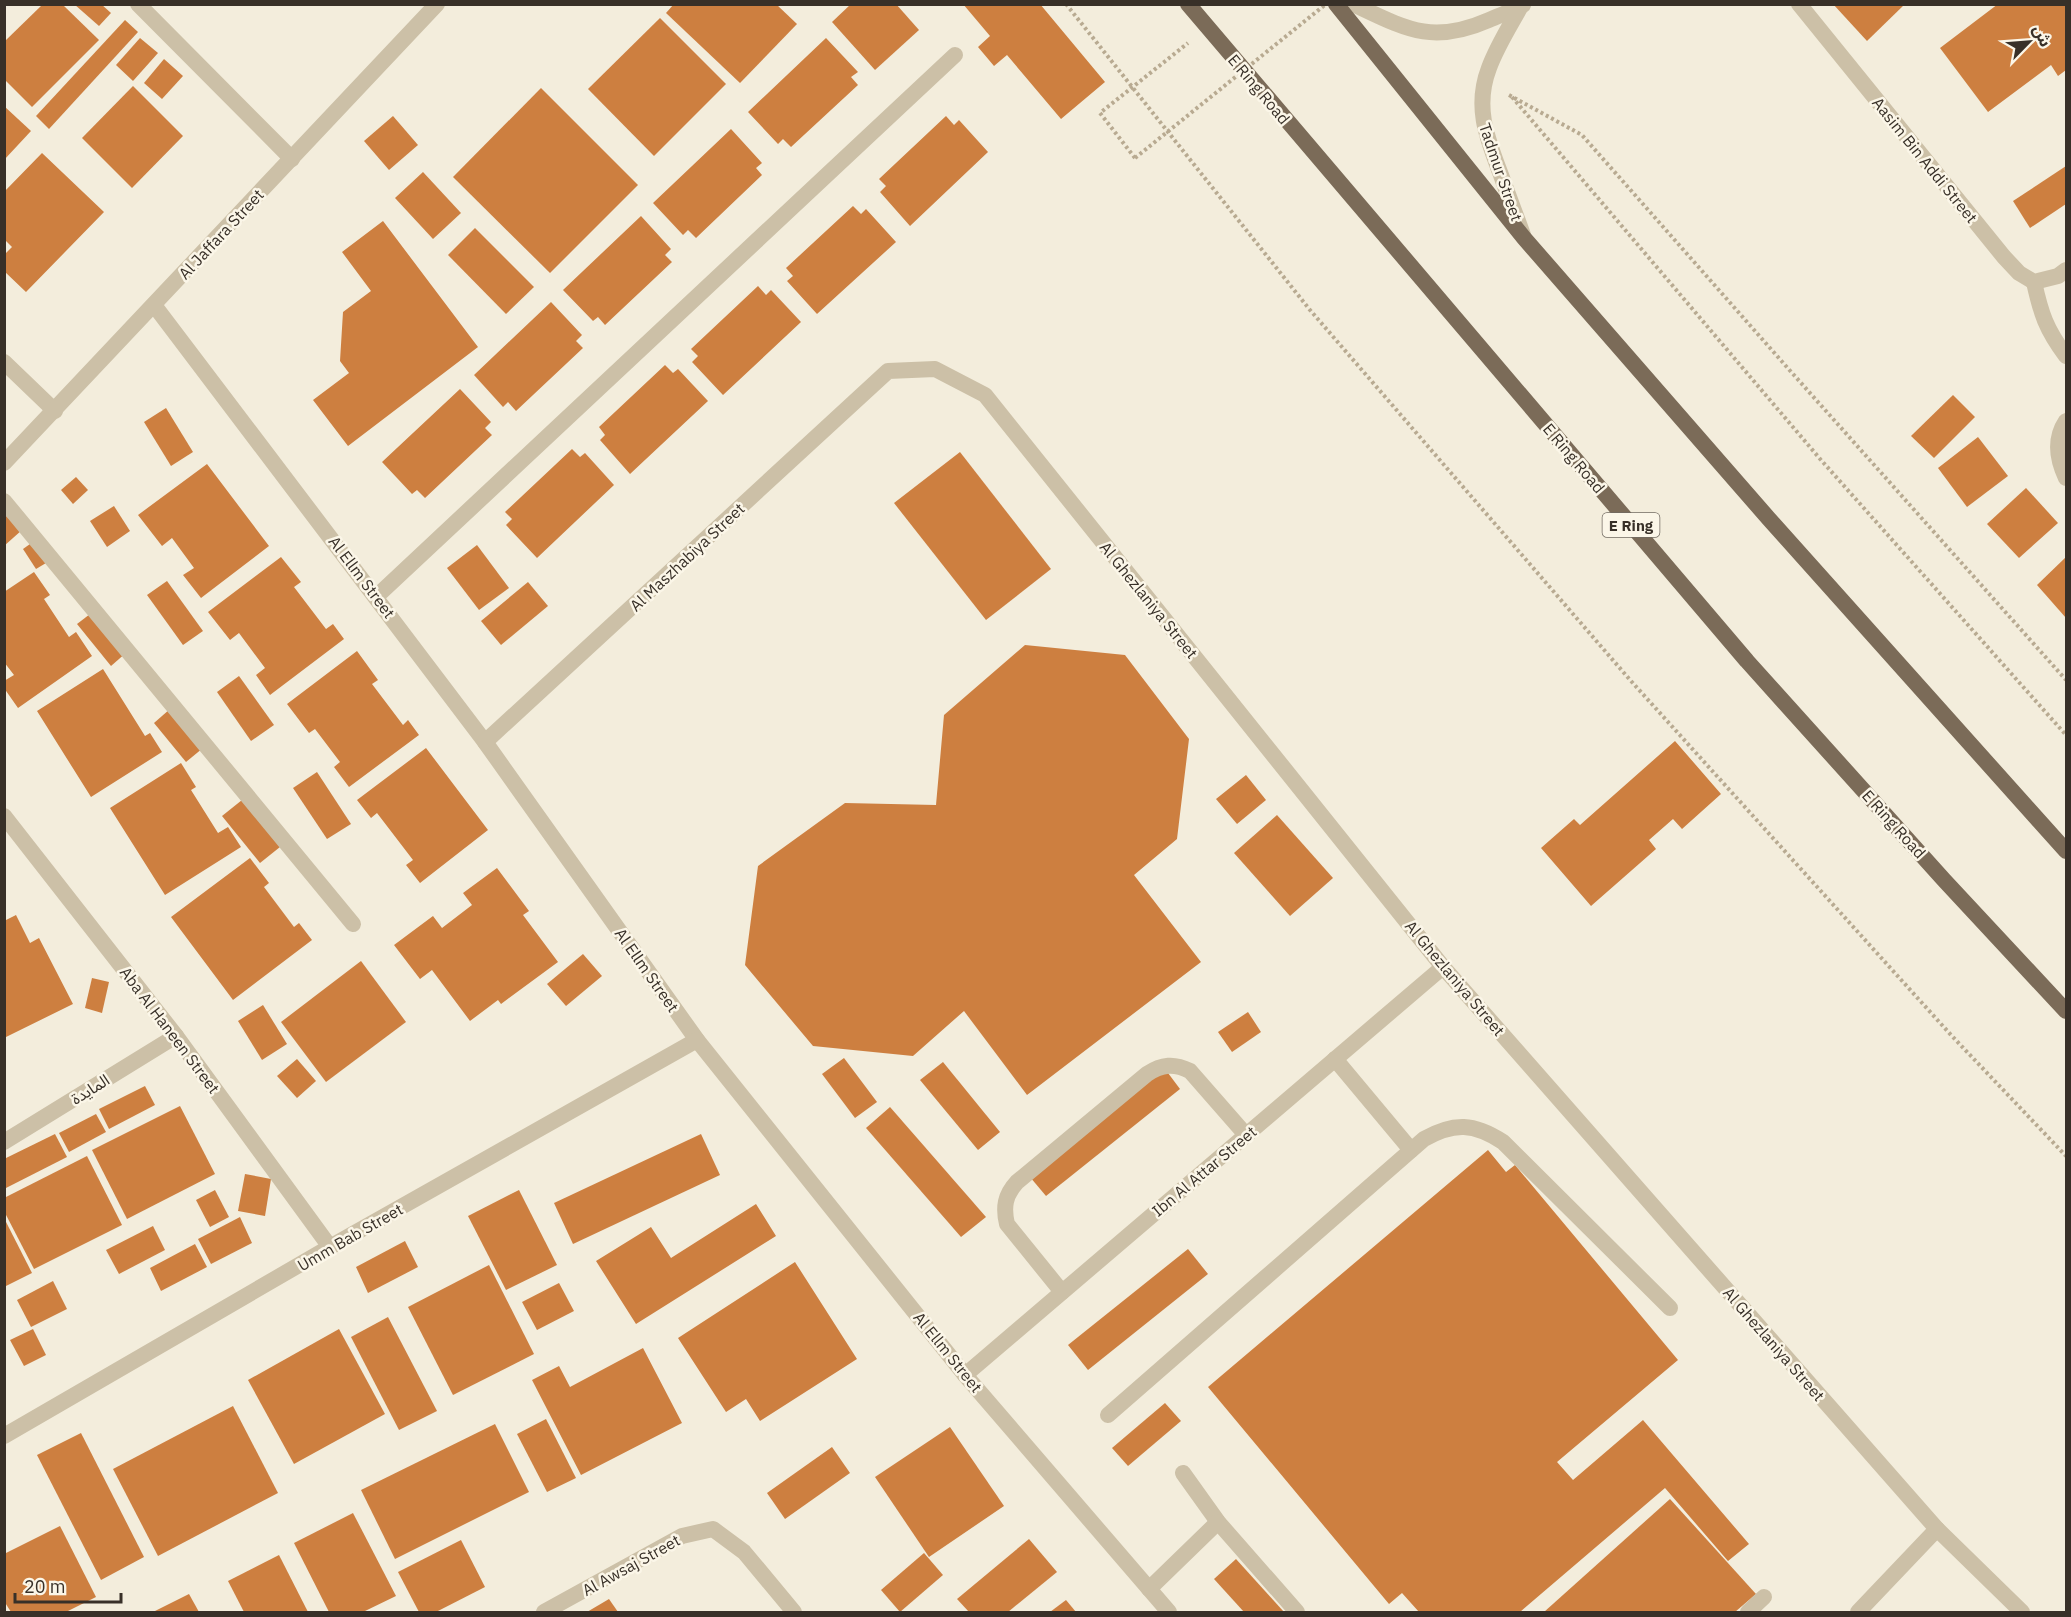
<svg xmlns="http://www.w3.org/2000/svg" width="2071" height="1617" font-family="'IBM Plex Sans','Noto Sans Arabic',sans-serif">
	<rect width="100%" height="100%" fill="#f3eddc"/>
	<g fill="#cd7f40">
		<path d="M74,4h27l10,9 -12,13z"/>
		<path d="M674,4h102l21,20 -57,59 -74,-70z"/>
		<path d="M851,4h45l23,26 -44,40 -43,-48z"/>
		<path d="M963,4h77l65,78 -44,37 -54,-64 -13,11 -16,-19 12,-11z"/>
		<path d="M1833,4h72l-38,37z"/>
		<path d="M1998,4h68v66l-8,6 -7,-11 -63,47 -48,-64z"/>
		<path d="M42,5h21l36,35 -67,67 -28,-28v-37z"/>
		<path d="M660,18l66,66 -72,72 -66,-67z"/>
		<path d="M125,20l13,12 -89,97 -13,-13z"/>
		<path d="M140,38l18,15 -25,28 -17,-16z"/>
		<path d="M826,38l32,34 -7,5 7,8 -67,62 -8,-8 -5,5 -30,-32z"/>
		<path d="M164,59l19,17 -21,23 -18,-16z"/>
		<path d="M133,86l50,50 -51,52 -50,-50z"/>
		<path d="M541,88l97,97 -88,88 -97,-96z"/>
		<path d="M4,106l27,25 -27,29z"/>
		<path d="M393,116l25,29 -29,25 -25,-29z"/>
		<path d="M946,116l8,9 5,-5 29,32 -78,74 -30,-34 6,-6 -7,-7z"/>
		<path d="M731,129l31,34 -6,5 6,7 -66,63 -8,-8 -5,5 -30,-32z"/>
		<path d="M42,153l62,59 -78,80 -22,-21v-16l8,-8 -8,-8v-47z"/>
		<path d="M2066,166v38l-36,24 -17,-27z"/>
		<path d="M423,172l38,41 -28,26 -38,-41z"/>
		<path d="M853,206l8,8 5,-5 30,33 -79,72 -30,-33 6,-5 -7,-8z"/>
		<path d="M641,216l30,33 -6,6 7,7 -67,63 -7,-8 -5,4 -30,-31z"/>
		<path d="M383,221l95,126 -130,99 -35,-46 36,-27 -9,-12 3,-49 28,-21 -29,-39z"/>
		<path d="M475,228l59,59 -28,27 -58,-59z"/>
		<path d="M758,286l8,9 5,-5 30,32 -78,73 -31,-33 6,-6 -7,-7z"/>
		<path d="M551,302l31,33 -6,6 7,7 -67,63 -8,-9 -5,5 -29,-32z"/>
		<path d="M665,365l8,8 5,-4 30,32 -78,73 -30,-34 5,-5 -6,-8z"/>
		<path d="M460,389l31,33 -6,6 7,7 -67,63 -8,-8 -5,4 -30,-32z"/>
		<path d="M1953,395l22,22 -41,41 -23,-22z"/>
		<path d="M166,408l27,44 -22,14 -27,-44z"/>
		<path d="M1978,437l30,39 -41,31 -29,-39z"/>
		<path d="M572,449l8,8 5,-4 29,32 -77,73 -31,-33 6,-6 -7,-7z"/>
		<path d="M960,452l91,117 -65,51 -92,-117z"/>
		<path d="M207,464l62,82 -68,52 -18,-23 11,-7 -22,-30 -10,8 -24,-31z"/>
		<path d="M76,477l12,13 -15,14 -12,-14z"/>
		<path d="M2026,488l32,35 -39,35 -32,-34z"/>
		<path d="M114,506l16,25 -23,16 -17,-26z"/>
		<path d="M4,514l18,16 -18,16z"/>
		<path d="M37,539l14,21 -15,9 -13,-20z"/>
		<path d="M477,545l32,43 -30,22 -32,-42z"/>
		<path d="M281,557l20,25 -7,5 32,42 7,-5 11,15 -74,56 -14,-20 9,-7 -26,-35 -9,7 -22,-28z"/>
		<path d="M2066,557v61l-29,-33z"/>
		<path d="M34,572l16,23 -6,4 25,38 7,-5 16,24 -74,52 -14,-20v-7l10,-6 -10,-13v-70z"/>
		<path d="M167,581l36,50 -20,14 -36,-50z"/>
		<path d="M528,582l20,24 -47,39 -20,-24z"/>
		<path d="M94,611l33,41 -16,14 -34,-42z"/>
		<path d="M1025,645l100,10 64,84 -12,100 -43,36 67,87 -174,133 -63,-84 -51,45 -100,-10 -68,-81 13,-99 87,-63 91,2 8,-90z"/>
		<path d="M357,651l21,29 -6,4 31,41 5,-5 11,15 -70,52 -15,-20 6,-5 -25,-33 -6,4 -22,-29z"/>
		<path d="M103,669l42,67 5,-3 12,19 -71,45 -54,-86z"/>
		<path d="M239,676l35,49 -23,16 -34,-49z"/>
		<path d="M170,709l33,39 -17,14 -32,-39z"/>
		<path d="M1675,741l46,53 -39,35 -9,-10 -24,21 7,9 -65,57 -50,-58 33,-29 6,6z"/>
		<path d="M426,748l62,82 -68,53 -14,-18 7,-5 -36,-47 -6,5 -14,-18z"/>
		<path d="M181,763l15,24 -5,3 27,43 10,-6 13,20 -76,48 -55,-87z"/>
		<path d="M317,772l34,52 -24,15 -34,-51z"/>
		<path d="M1246,775l20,25 -29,24 -21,-25z"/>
		<path d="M242,800l38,47 -20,16 -38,-47z"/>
		<path d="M1277,815l56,63 -43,38 -56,-63z"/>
		<path d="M250,858l19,25 -5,4 30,40 5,-4 13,17 -79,60 -62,-83z"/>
		<path d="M497,868l32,43 -6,4 35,47 -57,42 -3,-4 -28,21 -38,-51 -12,9 -26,-34 39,-29 9,12 30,-23 -9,-12z"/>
		<path d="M16,915l14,28 9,-5 34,66 -69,34v-117z"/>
		<path d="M583,954l19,22 -36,30 -19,-22z"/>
		<path d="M361,961l45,61 -80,60 -45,-60z"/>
		<path d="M92,978l17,4 -7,31 -17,-5z"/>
		<path d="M263,1005l24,39 -25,16 -24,-39z"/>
		<path d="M1248,1012l13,20 -29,20 -14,-20z"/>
		<path d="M844,1058l33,44 -22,16 -33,-44z"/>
		<path d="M297,1059l19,22 -19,17 -20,-22z"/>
		<path d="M943,1062l57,70 -22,18 -58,-70z"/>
		<path d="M1165,1069l15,20 -134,107 -16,-19z"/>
		<path d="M145,1086l10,19 -46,24 -10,-20z"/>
		<path d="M180,1106l35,68 -88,45 -35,-69z"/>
		<path d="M890,1107l96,110 -25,20 -95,-109z"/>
		<path d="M96,1114l10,18 -37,20 -10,-19z"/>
		<path d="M55,1134l12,23 -63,32v-30z"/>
		<path d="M701,1134l19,41 -147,69 -19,-41z"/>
		<path d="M1488,1150l18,22 9,-7 163,195 -121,102 16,18 70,-60 106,124 -21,17 -63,-73 -145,124h-101l-17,-19 -13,11 -181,-217z"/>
		<path d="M87,1156l35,69 -88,44 -30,-58v-13z"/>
		<path d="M245,1174l26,5 -6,37 -27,-5z"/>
		<path d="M215,1190l14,27 -19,10 -14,-27z"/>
		<path d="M519,1190l38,75 -51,25 -38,-74z"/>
		<path d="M756,1204l20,32 -140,88 -40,-63 55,-34 20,31z"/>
		<path d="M240,1217l12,26 -41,21 -13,-25z"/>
		<path d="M4,1218l28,55 -28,14z"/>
		<path d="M153,1226l12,24 -46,24 -13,-24z"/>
		<path d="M405,1241l13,26 -50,26 -12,-26z"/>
		<path d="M195,1244l12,23 -46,24 -11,-23z"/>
		<path d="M1188,1249l20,25 -120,96 -20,-25z"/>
		<path d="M795,1262l62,97 -97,62 -14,-22 -20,13 -48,-74z"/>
		<path d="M489,1265l45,89 -81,41 -45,-88z"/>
		<path d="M53,1281l14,28 -36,18 -14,-27z"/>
		<path d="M559,1283l15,28 -37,19 -15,-28z"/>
		<path d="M388,1317l49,94 -38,19 -48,-93z"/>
		<path d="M33,1329l13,26 -22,11 -14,-26z"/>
		<path d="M339,1329l46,85 -91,50 -46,-84z"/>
		<path d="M643,1348l39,75 -101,52 -49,-95 27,-14 11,21z"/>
		<path d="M1165,1403l16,18 -53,45 -16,-18z"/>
		<path d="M233,1406l45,87 -120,63 -45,-87z"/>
		<path d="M546,1419l30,59 -29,14 -30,-58z"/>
		<path d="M495,1424l34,68 -134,67 -34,-69z"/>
		<path d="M950,1427l54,79 -75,51 -54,-80z"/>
		<path d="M81,1433l63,124 -43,23 -64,-125z"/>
		<path d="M832,1447l18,26 -65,46 -18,-26z"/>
		<path d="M1670,1499l86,95 -21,18h-191z"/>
		<path d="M353,1513l43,83 -33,16h-34l-35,-69z"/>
		<path d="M60,1526l36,71 -30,15h-55l-7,-11v-47z"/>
		<path d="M1029,1539l28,33 -49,40h-39l-12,-13z"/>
		<path d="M461,1540l24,47 -49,25h-17l-21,-40z"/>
		<path d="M924,1553l19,22 -43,37 -19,-22z"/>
		<path d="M279,1555l29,57h-64l-16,-31z"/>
		<path d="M1236,1559l48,53h-40l-30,-33z"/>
		<path d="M189,1594l10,18h-46z"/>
		<path d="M609,1599l9,13h-31z"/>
		<path d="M1066,1600l10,12h-26z"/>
	</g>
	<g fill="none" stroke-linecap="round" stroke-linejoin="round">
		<g stroke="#b8aa91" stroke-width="4" stroke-dasharray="3 3" stroke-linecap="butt">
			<path d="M1066,4l244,306 321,371 320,354 115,121"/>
			<path d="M1509,95l73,40 211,239 273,306"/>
			<path d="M1512,97l309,363 245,275"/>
			<path d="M1135,158l-35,-45 88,-70"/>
		</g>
		<g stroke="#ccc0a7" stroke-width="16">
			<path d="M1335,1059l76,91"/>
			<path d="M1062,1292l-55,-68c-4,-17 -2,-29 10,-42l130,-108c15,-10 27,-11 43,-3l56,64"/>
			<path d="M965,1375l478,-408"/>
			<path d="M1108,1415l316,-276c30,-17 50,-16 79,3l167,166"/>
			<path d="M1183,1473l35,49 79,90"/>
			<path d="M1149,1589l69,-67"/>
			<path d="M1748,1612l16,-15"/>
			<path d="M1858,1612l79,-83"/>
		</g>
		<g stroke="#ccc0a7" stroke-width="16">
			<path d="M138,4l154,155"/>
			<path d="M1799,4l205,253 15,16 15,9 24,-6 8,-6"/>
			<path d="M2034,282c7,32 12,47 32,74"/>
			<path d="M154,305l331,437 212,298 268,335 204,237"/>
			<path d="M4,362l51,49"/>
			<path d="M2066,421c-12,18 -9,38 0,57"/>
			<path d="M4,463l433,-459"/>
			<path d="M4,501l349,423"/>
			<path d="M377,596l578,-541"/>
			<path d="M485,742l403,-371 47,-2 50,26 458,572 494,562 85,83"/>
			<path d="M4,816l172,220 154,211"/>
			<path d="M4,1142l172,-106"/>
			<path d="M4,1436l326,-189 367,-207"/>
			<path d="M544,1612l138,-76 31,-7 31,23 50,60"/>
		</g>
		<g stroke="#ccc0a7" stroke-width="16">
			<path d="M1353,4c53,25 79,41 136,16 11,-5 24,-9 34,-15"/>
			<path d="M1521,6c-11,20 -24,40 -32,62 -15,39 -2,70 12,107 7,20 15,40 22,60"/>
		</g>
		<g stroke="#7b6b58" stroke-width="16">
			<path d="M1188,4l559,657 197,219 122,131"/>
			<path d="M1336,4l188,234 245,281 297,332"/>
		</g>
		<path stroke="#b8aa91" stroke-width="4" stroke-dasharray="3 3" stroke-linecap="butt" d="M1135,158l191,-154"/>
	</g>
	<g text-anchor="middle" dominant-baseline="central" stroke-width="5" stroke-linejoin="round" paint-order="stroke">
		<rect fill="#fbf6e8" stroke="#726b62" stroke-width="1.5" x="1602.5" y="513" width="57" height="24" rx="4.5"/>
		<g font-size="15" font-weight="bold" fill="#383028">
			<text x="1631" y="525">E Ring</text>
		</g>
		<g font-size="16" fill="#383028" stroke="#fbf6e8">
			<text transform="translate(1259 89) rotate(50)">E Ring Road</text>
			<text transform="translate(1925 160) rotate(51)">Aasim Bin Addi Street</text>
			<text transform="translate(1501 172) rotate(71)">Tadmur Street</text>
			<text transform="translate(221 234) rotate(-47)">Al Jaffara Street</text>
			<text transform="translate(1574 458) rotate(50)">E Ring Road</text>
			<text transform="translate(687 557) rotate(-43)">Al Maszhabiya Street</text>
			<text transform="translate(362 577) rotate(53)">Al Ellm Street</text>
			<text transform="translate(1149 600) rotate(51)">Al Ghezlaniya Street</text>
			<text transform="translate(1894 824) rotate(48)">E Ring Road</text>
			<text transform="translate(647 970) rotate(55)">Al Ellm Street</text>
			<text transform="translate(1455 978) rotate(50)">Al Ghezlaniya Street</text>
			<text transform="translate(170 1030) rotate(53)">Aba Al Haneen Street</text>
			<text transform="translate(90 1089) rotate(-32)">المايدة</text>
			<text transform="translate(1204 1171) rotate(-40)">Ibn Al Attar Street</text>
			<text transform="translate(350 1237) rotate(-30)">Umm Bab Street</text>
			<text transform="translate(1774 1344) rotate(49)">Al Ghezlaniya Street</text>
			<text transform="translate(948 1352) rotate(51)">Al Ellm Street</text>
			<text transform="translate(631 1565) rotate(-29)">Al Awsaj Street</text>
		</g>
	</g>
	<rect width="2071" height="1617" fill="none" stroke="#383028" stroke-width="12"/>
	<g transform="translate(2029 42) rotate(65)" stroke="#fbf6e8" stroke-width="4.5" paint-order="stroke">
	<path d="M0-4.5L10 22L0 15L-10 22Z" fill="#383028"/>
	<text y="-9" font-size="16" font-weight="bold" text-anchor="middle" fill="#383028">ش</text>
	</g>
	<path d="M15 1593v9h106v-9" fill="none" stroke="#383028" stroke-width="3"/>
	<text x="24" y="1593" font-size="18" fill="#383028" stroke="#fbf6e8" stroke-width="4.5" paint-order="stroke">20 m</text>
</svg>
